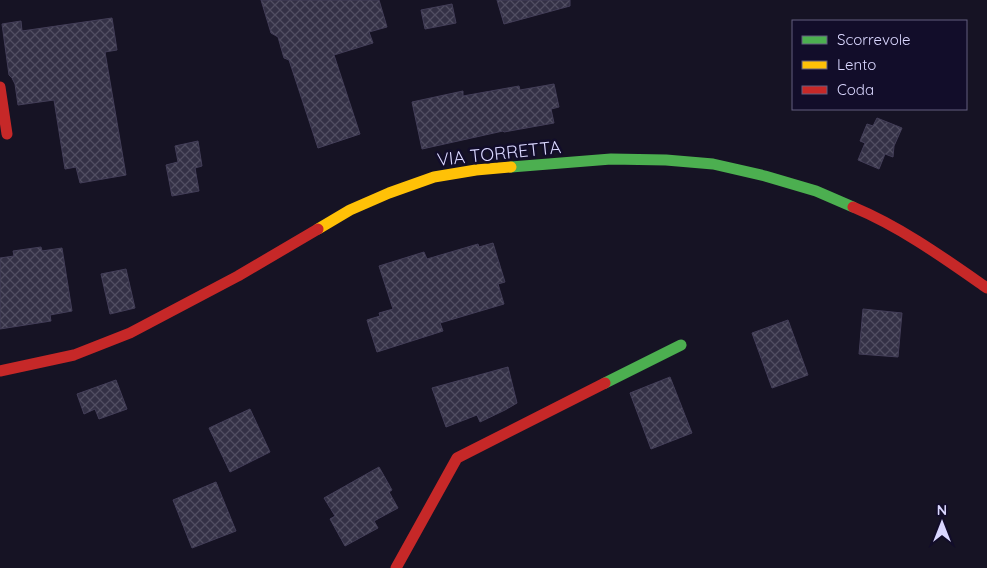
<svg xmlns="http://www.w3.org/2000/svg" width="987" height="568" font-family="Quicksand,sans-serif">
	<defs>
		<pattern id="building-cross-hatch" width="8" height="8" patternUnits="userSpaceOnUse" patternTransform="scale(1.25)"><rect width="8" height="8" fill="#343146"/><path d="M0 0l8 8M0 8l8-8" fill="none" stroke="#514e62"/></pattern>
	</defs>
	<rect width="100%" height="100%" fill="#161324"/>
	<g fill="url(#building-cross-hatch)" stroke="#433e58">
		<path d="M261,0h118l8,27 -18,5 4,11 -39,12 26,79 -42,14 -29,-88 -5,-2 -6,-21 -7,-4z"/>
		<path d="M497,0h73v6l-66,18z"/>
		<path d="M452,4l4,19 -31,6 -4,-19z"/>
		<path d="M112,18l5,32 -12,2 21,123 -46,8 -4,-16 -11,2 -11,-69 -36,5 -3,-21 -3,-6 -3,-3 -7,-51 19,-3 1,10z"/>
		<path d="M554,84l5,23 -8,2 3,14 -50,9 -1,-1 -81,18 -10,-47 51,-11v5l56,-10 1,4z"/>
		<path d="M877,118l25,10 -8,18 -1,11 -8,-3 -6,15 -21,-9 7,-17 -5,-2 7,-17 6,2z"/>
		<path d="M198,141l4,25 -7,2 4,23 -27,5 -6,-31 12,-3 -3,-16z"/>
		<path d="M493,243l12,39 -7,2 6,20 -64,19 3,8 -66,21 -10,-32 13,-4 -1,-3 14,-4 -14,-43 45,-14 3,7 51,-15 1,3z"/>
		<path d="M41,247l1,4 20,-3 10,63 -22,4 1,6 -51,8v-71l14,-2 -1,-5z"/>
		<path d="M126,269l9,39 -25,6 -9,-40z"/>
		<path d="M863,309l39,4 -4,44 -39,-3z"/>
		<path d="M788,320l20,55 -36,13 -20,-55z"/>
		<path d="M508,367l9,36 -12,7 -25,12 -3,-7 -31,12 -14,-39z"/>
		<path d="M670,377l22,56 -41,16 -21,-56z"/>
		<path d="M116,380l11,29 -28,10 -4,-10 -11,5 -7,-20z"/>
		<path d="M250,409l20,43 -40,20 -21,-44z"/>
		<path d="M379,467l13,23 -3,2 9,16 -24,13 4,7 -33,18 -15,-27 5,-3 -11,-18z"/>
		<path d="M216,482l20,49 -44,17 -19,-48z"/>
	</g>
	<g fill="none" stroke-linecap="round" stroke-linejoin="round">
		<g stroke="#4caf50" stroke-width="11">
			<path d="M511,167l100,-8 55,1 47,4 52,12 51,15 37,16"/>
			<path d="M605,383l76,-38"/>
		</g>
		<path stroke="#ffc107" stroke-width="11" d="M318,229l32,-19 39,-17 45,-16 42,-7 35,-3"/>
		<g stroke="#c62828" stroke-width="11">
			<path d="M0,87l7,47"/>
			<path d="M853,207c48,20 91,51 134,81"/>
			<path d="M0,371l74,-16 56,-22 108,-57 80,-47"/>
			<path d="M396,568l61,-110 148,-75"/>
		</g>
	</g>
	<g text-anchor="middle" dominant-baseline="central" stroke-width="5" stroke-linejoin="round" paint-order="stroke">
		<g font-size="18" fill="#dad7ff" stroke="#120d2a">
			<text transform="translate(499 153) rotate(-6)">VIA TORRETTA</text>
		</g>
	</g>
	<rect x="792" y="20" width="175" height="90" fill="#120d2a" stroke="#625e7f"/>
	<rect x="802" y="36" width="25" height="8" fill="#4caf50" stroke="#625e7f"/>
	<text x="837" y="45" font-size="15" fill="#dad7ff">Scorrevole</text>
	<rect x="802" y="61" width="25" height="8" fill="#ffc107" stroke="#625e7f"/>
	<text x="837" y="70" font-size="15" fill="#dad7ff">Lento</text>
	<rect x="802" y="86" width="25" height="8" fill="#c62828" stroke="#625e7f"/>
	<text x="837" y="95" font-size="15" fill="#dad7ff">Coda</text>
	<g transform="translate(942 523)" stroke="#120d2a" stroke-width="4" paint-order="stroke">
	<path d="M0-4L9 19L0 12L-9 19Z" fill="#dad7ff"/>
	<text y="-8" font-size="14" font-weight="bold" text-anchor="middle" fill="#dad7ff">N</text>
	</g>
</svg>
